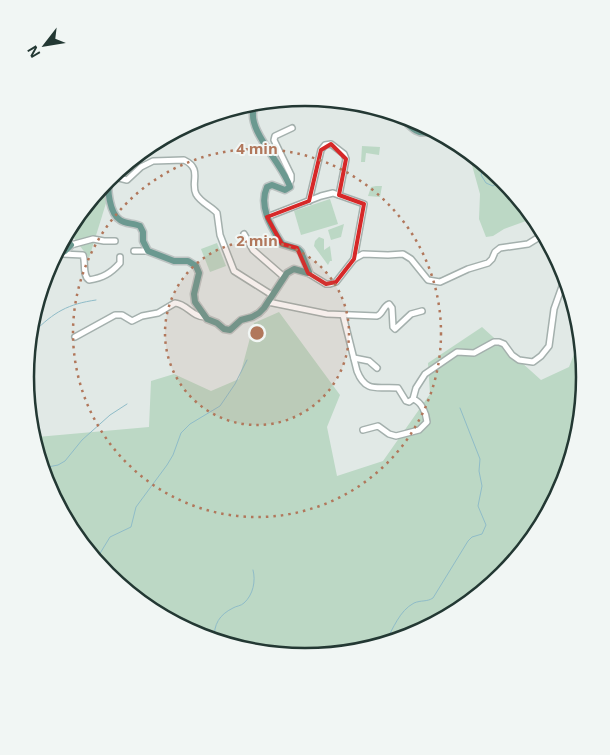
<svg xmlns="http://www.w3.org/2000/svg" width="610" height="755" font-family="'Open Sans',sans-serif">
	<rect width="100%" height="100%" fill="#e1e9e6"/>
	<g fill="#bcd8c5">
		<path d="M362,146l18,1 -1,8 -13,-2 -1,9h-4z"/>
		<path d="M470,158l33,22 30,45 -7,-4 -22,8 -11,7 -7,1 -7,-18 1,-25z"/>
		<path d="M103,186l4,14 -18,58 -18,-24z"/>
		<path d="M376,186h6l-2,11 -12,-1 3,-9z"/>
		<path d="M330,199l8,25 -37,11 -7,-24z"/>
		<path d="M344,224l-3,13 -10,3 -3,-10z"/>
		<path d="M319,237l5,2v11l6,-4 2,15h-2l-2,4 -14,-19 1,-5z"/>
		<path d="M217,243l9,23 -16,6 -9,-23z"/>
		<path d="M279,312l61,83 -13,32 10,49 46,-15 47,-67 -2,-31 54,-36 59,53 28,-13 9,-23 7,34 -21,107 -61,91 -91,60 -107,21 -107,-21 -91,-61 -61,-91 -9,-47 112,-10 2,-46 23,-7 37,17 28,-12 15,-56z"/>
	</g>
	<g fill="none" stroke-linecap="round" stroke-linejoin="round">
		<g stroke="#8fbcc8" stroke-width="1">
			<path d="M484,167l-3,8 5,8 7,3 10,-7"/>
			<path d="M34,332c20,-20 34,-28 62,-32"/>
			<path d="M43,468l15,-3 7,-4 17,-21 28,-25 17,-11"/>
			<path d="M96,560l14,-23 21,-10 5,-20 31,-42 6,-10 8,-22 9,-9 30,-18 15,-22 12,-24"/>
			<path d="M214,639c0,-15 5,-24 19,-31 3,-2 8,-2 11,-5 9,-8 12,-22 9,-33"/>
			<path d="M385,642c9,-14 14,-31 29,-39 7,-3 13,-1 19,-5l35,-57 4,-4 10,-3 4,-9 -8,-19 4,-20 -3,-15 1,-12 -20,-51"/>
		</g>
		<defs>
			<g id="minor">
				<path d="M111,176l16,4 14,-13 12,-6 31,-1c19,9 6,22 12,34 5,9 15,12 21,19l3,22 14,36 38,24"/>
				<path d="M289,184l2,-4v-5l-17,-35 1,-4 17,-8"/>
				<path d="M309,201l12,-51 4,-5 6,-1 13,10 2,5 -7,36"/>
				<path d="M267,217l54,-21 12,-3 31,11 -10,55"/>
				<path d="M244,234l9,16 31,27"/>
				<path d="M71,245l22,-6 11,2h11"/>
				<path d="M134,251h14"/>
				<path d="M62,254l21,1c3,8 -1,20 6,25 14,-2 22,-7 31,-17v-6"/>
				<path d="M308,273l18,11h4l6,-2 18,-23 9,-5 25,1 15,-1 8,5 17,21 12,2 28,-13 20,-6 4,-4 3,-7 5,-4 28,-4 13,-8"/>
				<path d="M268,302l59,12 50,2c6,-2 6,-10 12,-12l3,4 1,19 2,2 16,-15 11,-3"/>
				<path d="M343,315l14,56c9,23 21,15 41,17l8,13 3,1 4,-3 3,-11 9,-14 32,-22 17,1 20,-11h5l5,2 8,11 7,5 14,2 8,-6 8,-10 5,-37 11,-31"/>
				<path d="M75,337l40,-22h7l10,6 10,-5 16,-3 17,-10c12,1 17,14 30,14"/>
				<path d="M354,358l15,3 8,7"/>
				<path d="M363,430l15,-4 11,8 7,2 23,-6 8,-8c-1,-9 -5,-20 -14,-23"/>
			</g>
			<g id="major">
				<path d="M294,100l7,1 13,-2"/>
				<path d="M400,116c9,9 17,21 31,15"/>
				<path d="M110,178c-4,10 0,36 10,42 5,4 14,3 20,6l3,6v9l5,10 26,10h14l8,5 3,7 -5,21 1,8 12,17 10,4 7,6 6,1 11,-10 11,-3 7,-4 5,-5 23,-35 7,-4 14,4 1,-1 -8,-20 -3,-3 -16,-5c-10,-16 -24,-37 -15,-57l5,-2 13,5 5,-3c-7,-23 -44,-57 -36,-79"/>
				<path d="M57,255l8,-4 6,-6 -5,-5"/>
			</g>
		</defs>
		<use href="#minor" stroke="#a4b0ad" stroke-width="8"/>
		<use href="#major" stroke="#bdc3c2" stroke-width="9"/>
		<use href="#minor" stroke="#fff" stroke-width="5"/>
		<use href="#major" stroke="#6b9990" stroke-width="6"/>
	</g>
	<path fill="none" stroke="#d62828" stroke-width="4" stroke-linejoin="round" d="M331,144l15,15 -7,36 25,9 -10,55 -18,23 -10,2 -18,-11 -11,-25 -15,-4 -15,-27 42,-16 12,-51z"/>
	<circle cx="257" cy="333" r="92" fill="#b1775b" fill-opacity=".12"/>
	<g fill="none" stroke="#b1775b" stroke-width="2.5" stroke-dasharray="2.5 5">
		<circle cx="257" cy="333" r="92"/>
		<circle cx="257" cy="333" r="184"/>
	</g>
	<path d="M0 0H610V755H0ZM34 377a271 271 0 1 1 542 0a271 271 0 1 1-542 0Z" fill="#f1f6f4" fill-rule="evenodd"/>
	<path fill="none" stroke="#233833" stroke-width="2.5" d="M34 377a271 271 0 1 1 542 0a271 271 0 1 1-542 0Z"/>
	<circle cx="257" cy="333" r="8" fill="#b1775b" stroke="#f1f6f4" stroke-width="2.5"/>
	<g font-size="15" text-anchor="middle" font-weight="bold" fill="#b1775b" stroke="#f1f6f4" stroke-width="4" stroke-linejoin="round" paint-order="stroke">
		<text x="257" y="154">4 min</text>
		<text x="257" y="246">2 min</text>
	</g>
	<g transform="translate(45 45) rotate(239)" stroke="#f1f6f4" stroke-width="4" paint-order="stroke">
	<path d="M0-4L9 19L0 12L-9 19Z" fill="#233833"/>
	<text y="-8" font-size="14" font-weight="bold" text-anchor="middle" fill="#233833">N</text>
	</g>
</svg>
